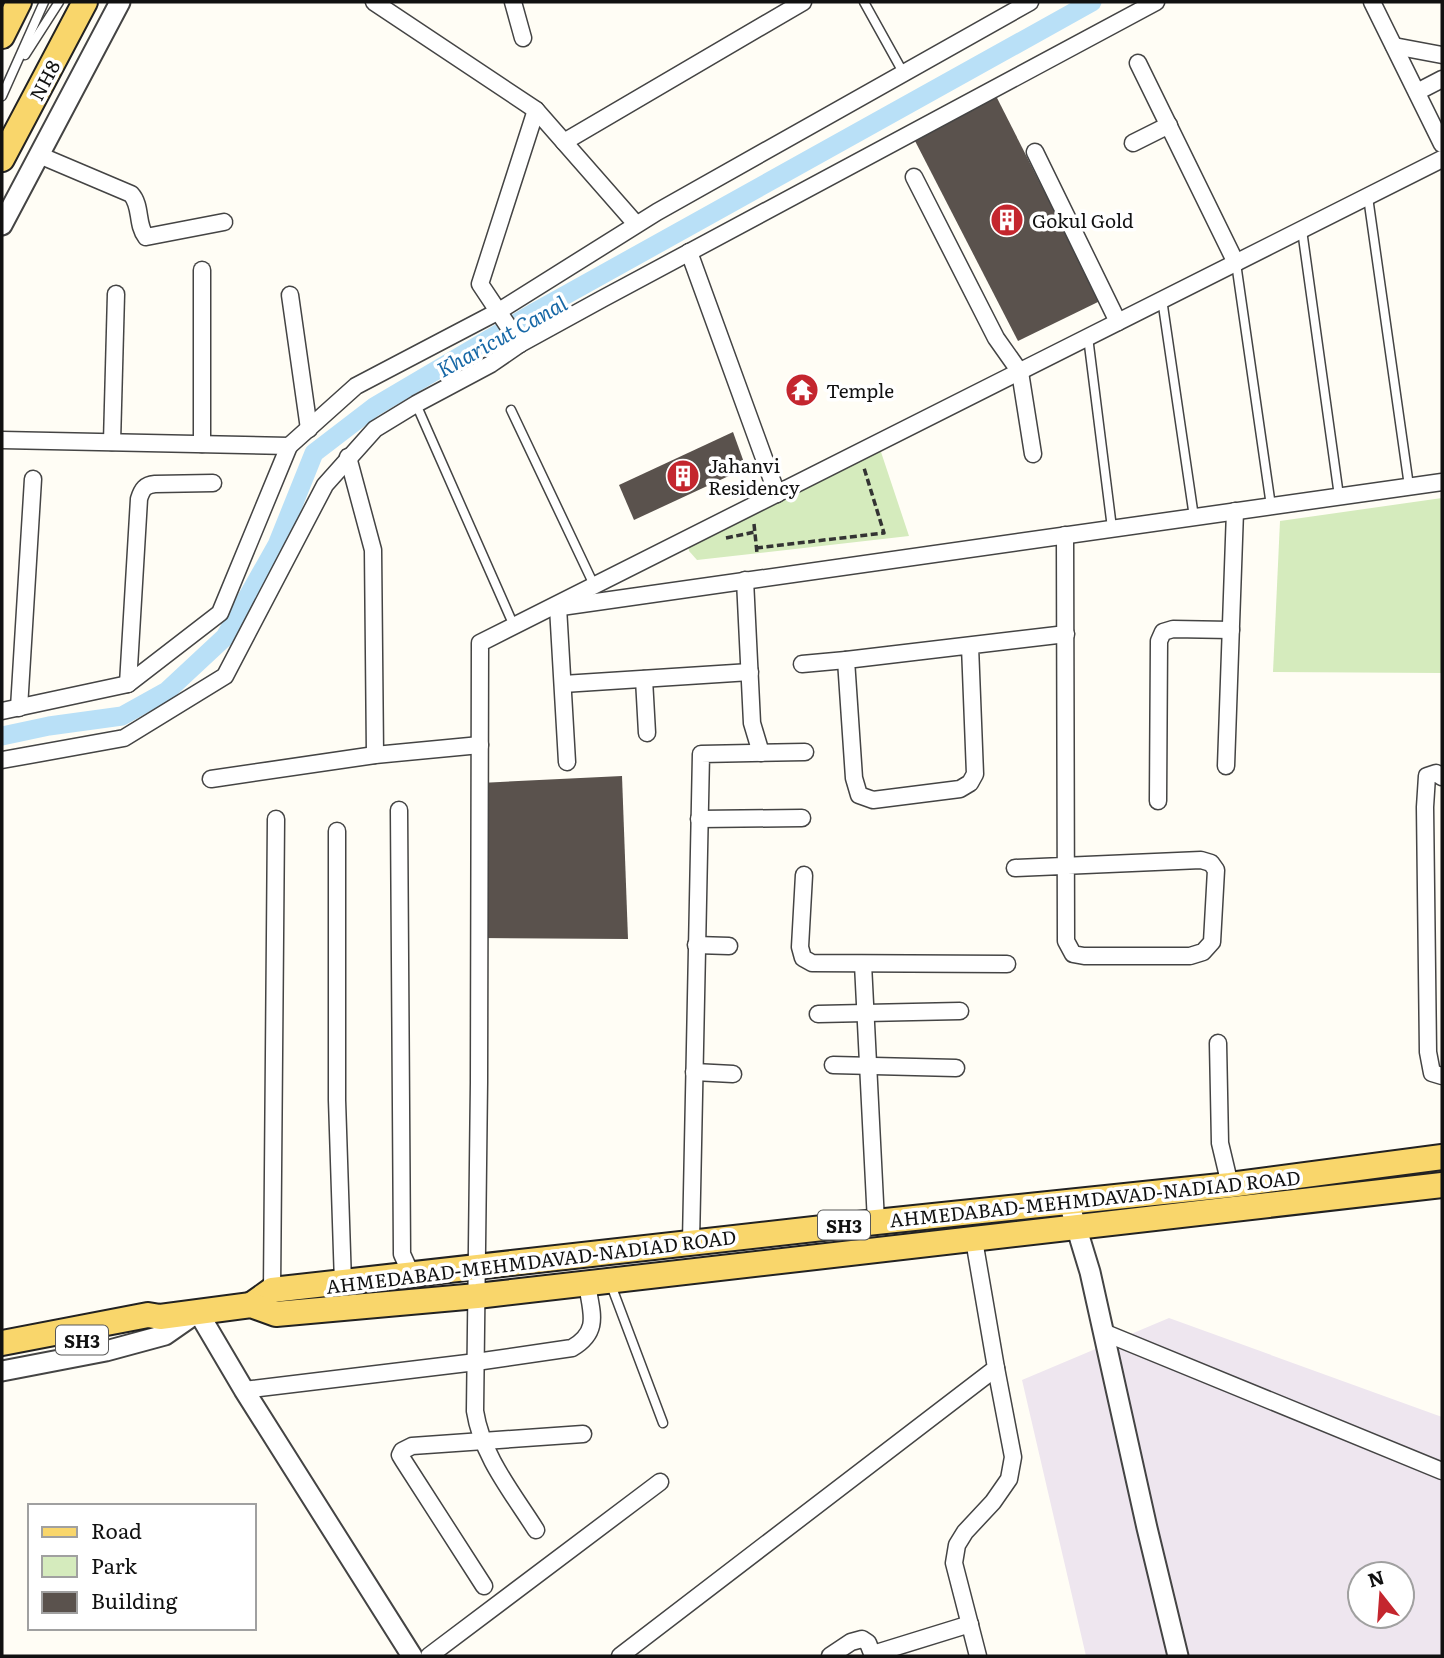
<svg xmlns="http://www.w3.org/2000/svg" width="1444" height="1658" font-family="Literata,serif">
	<rect width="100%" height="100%" fill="#fffdf5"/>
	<path fill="#eee6ef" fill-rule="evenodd" d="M1169,1318l273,99v239h-356l-64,-276zM1360,1574h42v42h-42z"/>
	<g fill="#d5ebbd">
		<path d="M878,443l31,93 -212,24 -8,-9 -1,-12z"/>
		<path d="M1442,498v175l-169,-1 7,-151z"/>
	</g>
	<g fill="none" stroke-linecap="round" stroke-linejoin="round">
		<path stroke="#b9e0f7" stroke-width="19" d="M2,736l47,-10 73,-10 45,-25 58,-54 52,-92 37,-92 60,-46 161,-95 557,-310"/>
	</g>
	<g fill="#5a524d">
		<path d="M995,94l105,207 -82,40 -104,-202z"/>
		<path d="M733,432l13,36 -112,52 -15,-35z"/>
		<path d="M622,776l6,163 -148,-1v-155z"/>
	</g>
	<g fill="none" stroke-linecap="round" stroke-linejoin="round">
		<defs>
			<g id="service">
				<path d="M864,2l40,72"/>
				<path d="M25,55l34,-53"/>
				<path d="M2,96l42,-94"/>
				<path d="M1368,197l41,289"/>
				<path d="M1302,230l37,266"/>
				<path d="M1236,263l35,243"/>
				<path d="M1162,299l32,218"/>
				<path d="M1088,337l24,191"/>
				<path d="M416,404l98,222"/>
				<path d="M511,410l83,175"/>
				<path d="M611,1285l52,138"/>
			</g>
			<g id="minor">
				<path d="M374,2l162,108 100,114"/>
				<path d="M513,2l10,36"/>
				<path d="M1372,2l70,142"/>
				<path d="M1394,46l48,9"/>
				<path d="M1138,63l98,200"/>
				<path d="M1417,92l25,-13"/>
				<path d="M564,142l239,-140"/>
				<path d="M1133,143l36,-18"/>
				<path d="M1035,152l83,170"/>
				<path d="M39,155l92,39c11,12 5,30 15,43l78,-15"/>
				<path d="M914,177l82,161 24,34 13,82"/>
				<path d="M689,252l88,242"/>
				<path d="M290,295l19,134"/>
				<path d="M520,344l-40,-60 56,-174"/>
				<path d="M2,440l287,6 67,-60 143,-75 158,-99 373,-210"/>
				<path d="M112,442l4,-148"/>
				<path d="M202,444v-174"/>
				<path d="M348,457l25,93 2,205"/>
				<path d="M745,580l7,143 9,30"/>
				<path d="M558,607l9,155"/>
				<path d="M561,607l881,-125"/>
				<path d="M970,646l5,128 -5,9 -10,6 -87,11 -14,-5 -5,-17 -8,-118 220,-26"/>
				<path d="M802,664l44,-4"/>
				<path d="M644,679l3,54"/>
				<path d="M128,684l11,-185c3,-10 6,-14 16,-15l58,-1"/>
				<path d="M563,684l187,-12"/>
				<path d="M19,708l14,-229"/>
				<path d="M2,711l126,-27 92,-71 69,-167"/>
				<path d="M2,760l122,-22 101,-62 100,-191 50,-56 41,-25 75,-40 29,-20 82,-45 554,-297"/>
				<path d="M1226,766l9,-255"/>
				<path d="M1442,777l-6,-4 -9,3 -2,31 3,245 4,21 10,3"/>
				<path d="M211,779l164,-24 105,-10"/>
				<path d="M1158,801l1,-160 4,-9 10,-3 58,1"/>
				<path d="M399,810l3,444 9,20"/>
				<path d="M699,819l103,-1"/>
				<path d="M337,831v269l6,183"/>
				<path d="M1015,868l186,-8 10,3 5,7 -4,72 -9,10 -13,4h-106l-11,-2 -7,-13 -1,-406"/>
				<path d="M804,875l-4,72 3,11 9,5 195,1"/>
				<path d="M696,945l33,1"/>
				<path d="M863,964l13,258"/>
				<path d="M818,1014l142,-3"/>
				<path d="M1218,1043l2,100 10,42"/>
				<path d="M833,1065l123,3"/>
				<path d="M694,1072l39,2"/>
				<path d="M691,1242l10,-488 104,-2"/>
				<path d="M272,1290l4,-471"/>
				<path d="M1103,1332l339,139"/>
				<path d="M244,1390l232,-28 96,-14c29,-17 19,-36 15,-64"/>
				<path d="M536,1530c-24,-38 -54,-74 -61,-119l4,-329 1,-439 962,-484"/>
				<path d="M484,1586l-81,-126 -3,-5 2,-4 10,-5 171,-12"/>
				<path d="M873,1654l97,-30"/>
				<path d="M429,1656l231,-174"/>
				<path d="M620,1656l376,-288 -22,-128"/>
				<path d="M830,1656l21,-14 11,-3 6,4 5,13"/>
				<path d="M978,1656l-24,-93 3,-18 8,-13 28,-30 16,-23 4,-22 -17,-89"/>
			</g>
			<g id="tertiary">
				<path d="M2,225l118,-223"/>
				<path d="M1069,1203l21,69 57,256 31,128"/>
				<path d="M2,1371l104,-20 59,-16 33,-23 46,78 168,266"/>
			</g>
			<g id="primary">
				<path d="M2,36l17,-34"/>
				<path d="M2,159l83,-157"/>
				<path d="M251,1305l21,-15 604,-68 354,-37 212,-28"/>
				<path d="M2,1343l146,-28 12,2 91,-12 25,9 201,-18 965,-111"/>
			</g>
		</defs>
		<use href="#service" stroke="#444" stroke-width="11"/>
		<use href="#minor" stroke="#444" stroke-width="19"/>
		<use href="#tertiary" stroke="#444" stroke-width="23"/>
		<use href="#primary" stroke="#222" stroke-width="28"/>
		<g stroke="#333" stroke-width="3.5" stroke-dasharray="7 3.5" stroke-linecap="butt">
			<path d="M754,524l3,29"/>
			<path d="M726,538l29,-6"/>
			<path d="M756,548l128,-15 -20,-65"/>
		</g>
		<use href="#service" stroke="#fff" stroke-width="8"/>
		<use href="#minor" stroke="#fff" stroke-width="16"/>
		<use href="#tertiary" stroke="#fff" stroke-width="19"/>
		<use href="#primary" stroke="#f9d66b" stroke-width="24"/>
	</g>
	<defs>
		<symbol id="building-disc" viewBox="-11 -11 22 22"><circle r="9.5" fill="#c4262e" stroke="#fff"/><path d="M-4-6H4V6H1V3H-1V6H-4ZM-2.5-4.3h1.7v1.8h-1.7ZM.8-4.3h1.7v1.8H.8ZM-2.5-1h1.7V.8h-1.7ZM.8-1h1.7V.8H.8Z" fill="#fff"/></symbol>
		<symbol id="temple-disc" viewBox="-11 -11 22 22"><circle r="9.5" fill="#c4262e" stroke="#fff"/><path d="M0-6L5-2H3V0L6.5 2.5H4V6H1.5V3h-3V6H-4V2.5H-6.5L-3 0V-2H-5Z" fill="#fff"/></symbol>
	</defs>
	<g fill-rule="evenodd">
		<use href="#building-disc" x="988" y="201" width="38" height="38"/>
		<use href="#temple-disc" x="783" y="371" width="38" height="38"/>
		<use href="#building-disc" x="664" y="457" width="38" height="38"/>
	</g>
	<g text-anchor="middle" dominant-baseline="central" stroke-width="7" stroke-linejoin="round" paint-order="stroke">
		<g fill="#fff" stroke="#585858" stroke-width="2">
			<rect x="818" y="1210.5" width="52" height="29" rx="5"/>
			<rect x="56" y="1325.5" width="52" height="29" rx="5"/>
		</g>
		<g font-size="18" font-weight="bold" fill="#111">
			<text x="844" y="1225">SH3</text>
			<text x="82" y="1340">SH3</text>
		</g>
		<g font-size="19" fill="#111" stroke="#fff">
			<text transform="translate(44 80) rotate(-62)">NH8</text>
			<text transform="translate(1095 1198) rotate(-6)">AHMEDABAD-MEHMDAVAD-NADIAD ROAD</text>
			<text transform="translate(531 1261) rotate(-7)">AHMEDABAD-MEHMDAVAD-NADIAD ROAD</text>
		</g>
		<g font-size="19" fill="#111" stroke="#fff" text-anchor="start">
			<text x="1032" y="220">Gokul Gold</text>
			<text x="826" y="390">Temple</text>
			<text x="708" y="465">Jahanvi<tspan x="708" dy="22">Residency</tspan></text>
		</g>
		<g font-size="21" font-style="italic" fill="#1768a6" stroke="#fff">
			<text transform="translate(501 335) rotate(-29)">Kharicut Canal</text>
		</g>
	</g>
	<rect width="1444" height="1658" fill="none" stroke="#111111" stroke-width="7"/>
	<rect x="28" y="1504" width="228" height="126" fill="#ffffff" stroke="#a0a0a0" stroke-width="2"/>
	<rect x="42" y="1527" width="35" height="10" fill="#f9d66b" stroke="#a0a0a0" stroke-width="2"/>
	<text x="91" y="1539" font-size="21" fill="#111111">Road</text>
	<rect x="42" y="1556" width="35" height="21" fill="#d5ebbd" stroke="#a0a0a0" stroke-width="2"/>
	<text x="91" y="1574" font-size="21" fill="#111111">Park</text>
	<rect x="42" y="1592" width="35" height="21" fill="#5a524d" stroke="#a0a0a0" stroke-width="2"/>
	<text x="91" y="1609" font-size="21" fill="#111111">Building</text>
	<g transform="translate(1381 1595) rotate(343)"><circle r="33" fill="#ffffff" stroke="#a0a0a0" stroke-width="2"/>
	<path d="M0-5L12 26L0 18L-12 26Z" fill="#c4262e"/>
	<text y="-10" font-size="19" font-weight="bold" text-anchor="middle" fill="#111111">N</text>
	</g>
</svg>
